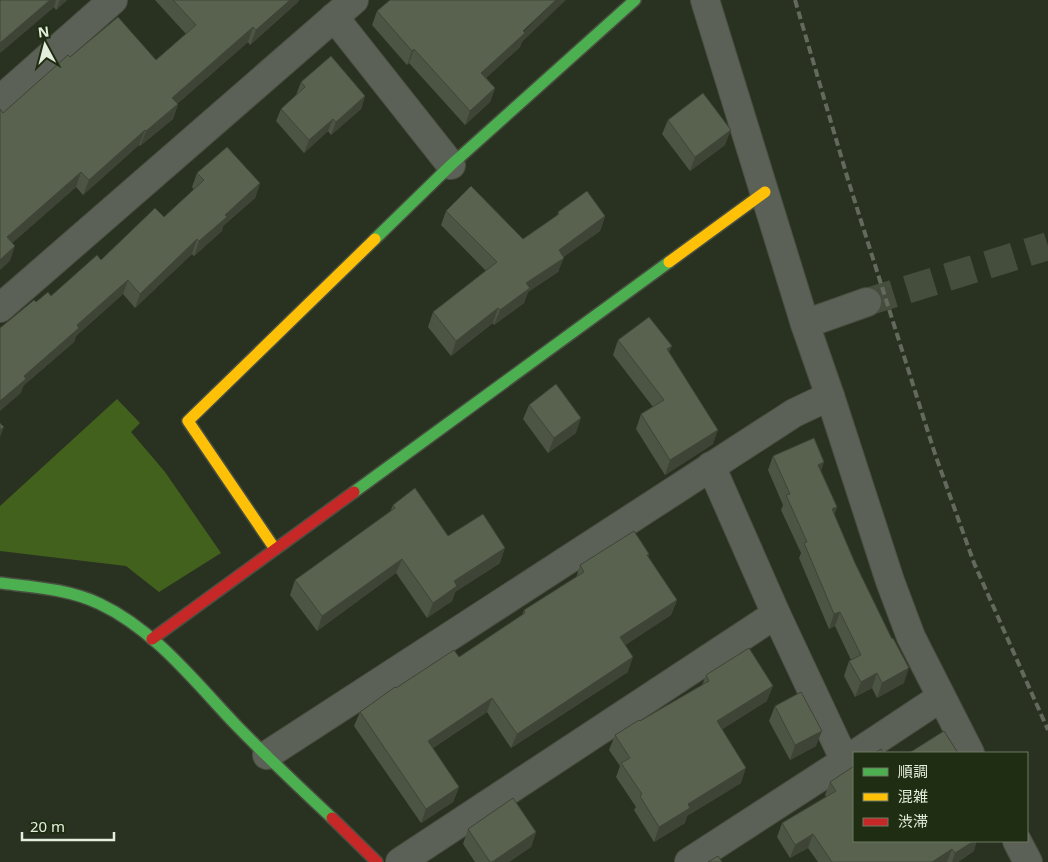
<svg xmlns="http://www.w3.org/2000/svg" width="1048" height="862" font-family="'Noto Sans','Noto Sans JP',sans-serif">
	<rect width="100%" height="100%" fill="#293121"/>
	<path fill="#42611c" d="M117,399l23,24 -9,9 34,40 56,81 -62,39 -33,-26 -126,-15v-45z"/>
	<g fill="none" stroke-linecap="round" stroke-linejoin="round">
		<path stroke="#454d3d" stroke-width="28" stroke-dasharray="28 14" stroke-linecap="butt" d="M867,302l181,-56"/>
		<defs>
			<g id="street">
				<path d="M705,0l100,324"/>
				<path d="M334,17l117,148"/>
				<path d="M0,100l113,-100"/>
				<path d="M867,302l-62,22 25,72 60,185 21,56 59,116"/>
				<path d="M0,308l354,-308"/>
				<path d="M711,466l65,148 69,147"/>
				<path d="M857,753l83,-55"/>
				<path d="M267,755l527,-342 36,-17"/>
				<path d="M1017,841l11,21"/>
				<path d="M400,862l376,-248"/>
				<path d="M689,862l165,-107"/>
			</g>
			<g id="fast">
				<path d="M375,239l76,-74 184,-165"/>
				<path d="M354,492l315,-230"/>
				<path d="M0,583c33,4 69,6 100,21 55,26 95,78 136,121 31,32 64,63 96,93"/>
			</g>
			<g id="slow">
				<path d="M669,262l96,-70"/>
				<path d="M275,549l-87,-128 187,-182"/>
			</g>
			<g id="jam">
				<path d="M152,639l202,-147"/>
				<path d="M332,818l45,44"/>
			</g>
		</defs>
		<use href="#street" stroke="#484f41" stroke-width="30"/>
		<use href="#fast" stroke="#484f41" stroke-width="14"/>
		<use href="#slow" stroke="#484f41" stroke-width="14"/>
		<use href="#jam" stroke="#484f41" stroke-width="14"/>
		<use href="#street" stroke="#5c6157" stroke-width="28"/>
		<use href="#fast" stroke="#4caf50" stroke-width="11"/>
		<use href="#slow" stroke="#ffc107" stroke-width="11"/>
		<use href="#jam" stroke="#c62828" stroke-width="11"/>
		<path stroke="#64695e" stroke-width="4" stroke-dasharray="8 4" stroke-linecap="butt" d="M795,0l54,183 86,271 39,109 74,167"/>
	</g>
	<g fill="#4c5443">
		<path d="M0,0h67l-11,10 -2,-3 -53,45z"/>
		<path d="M155,0h144l-1,2 -48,43 -2,-3 -71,62h1l-5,15 -33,27 -1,-1 -56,50 -7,-8 -64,56 -2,18 -7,-148 67,-56 86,3 30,-26z"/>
		<path d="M377,11l145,31 -2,5 -34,31 9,10 -5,14 -25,23 -56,-62 -2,2 -35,-40z"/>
		<path d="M301,82l64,14 -4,13 -30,26 -3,-4 -24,22 -28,-32 5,-12 15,-14z"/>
		<path d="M668,120l57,25 -35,26 -28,-37z"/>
		<path d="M197,173l63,10 -5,15 -32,28 -1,5 -28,25 -2,-2 -57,54 -12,-14 -47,42 -2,6 -51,44 -2,7 15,-91 15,-6 50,-36 63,-43 30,-27 -2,-3z"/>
		<path d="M446,211l77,28 34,-23 1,-4 47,4 -5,15 -37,26 -5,15 -30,20 -4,11 -30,22 -1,-2 -42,33 -23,-29 5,-15 53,-41 -45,-46z"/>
		<path d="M618,340l51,13 44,91 -48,31 -29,-46 5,-15 12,-7 -40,-52z"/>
		<path d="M529,405l47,28 -28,20 -25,-34z"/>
		<path d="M773,456l48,15 16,36 -3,8 70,168 -27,15 -5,-10 -17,9 -11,-21 5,-15 2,-1 -16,-34 -6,3 -30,-71 2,-5 -20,-43 2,-5 -15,-35z"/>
		<path d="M393,505l55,31 52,27 -45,29 -3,9 -25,17 -31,-45 -79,58 -27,-36 5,-15 95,-68z"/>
		<path d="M649,554l-1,3 29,43 -6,15 -46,30 3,27 -117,76 -24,-36 -54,36 26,39 -6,15 -32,21 -67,-97 6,-14 36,-24 63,-31 63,-42 2,-5 52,-32 4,-13z"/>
		<path d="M706,675l61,26 -45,28 19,54 -54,33 -2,7 -31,19 -20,-32 2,-3 -20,-30 4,-11 -11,-16 6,-15 87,-50z"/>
		<path d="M775,706l41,40 -26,14 -21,-39z"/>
		<path d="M830,782l144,69 -16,11h-140l-10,-14 -18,10 -13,-21 5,-14 44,-26 -1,-2z"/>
		<path d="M468,829l68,3 -5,15 -22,15h-34l-12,-18z"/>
	</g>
	<g fill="#3e4537">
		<path d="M50,0h6l-2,7 -54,46v-10z"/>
		<path d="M60,0h7l-11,10z"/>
		<path d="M290,0h9l-1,2 -48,43 6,-15z"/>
		<path d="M556,0h10l-44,42 -2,5 -44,40 5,-14z"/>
		<path d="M253,27l-5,15 -81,71 5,-15z"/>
		<path d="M414,49l-5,14 -2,2 5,-14z"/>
		<path d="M495,88l-5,14 -25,23 5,-14z"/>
		<path d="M365,96l-4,13 -30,26 5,-13z"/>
		<path d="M178,104l-5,15 -33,27 6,-15z"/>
		<path d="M333,119l-5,12 -24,22 5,-13z"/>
		<path d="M145,130l-6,15 -56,50 6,-15z"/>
		<path d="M731,130l-6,15 -35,26 5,-14z"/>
		<path d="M81,172l-5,15 -74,65 5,-15z"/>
		<path d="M260,183l-5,15 -32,28 -1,5 -28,25 5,-15 26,-26z"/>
		<path d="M605,216l-5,15 -39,28 3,-1 -6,14 -30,20 -4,11 -30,22 6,-15 59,-60z"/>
		<path d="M197,239l-5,15 -57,54 5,-14z"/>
		<path d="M15,246l-5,15 -10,9v-10z"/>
		<path d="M128,280l-5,14 -47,42 -2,6 -51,44 -2,7 -21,18v-10l24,-25 53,-51z"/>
		<path d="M498,308l-5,15 -42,33 5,-15z"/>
		<path d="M672,346l-6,14 1,-11z"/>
		<path d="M581,418l-5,15 -28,20 6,-15z"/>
		<path d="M4,427l-4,10v-7z"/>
		<path d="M718,430l-5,14 -48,31 5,-15z"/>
		<path d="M824,462l-5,15 -1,-12z"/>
		<path d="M837,507l-5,15v-13z"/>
		<path d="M505,548l-5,15 -45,29 -3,9 -25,17 6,-15 21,-22z"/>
		<path d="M402,559l-6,14 -79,58 5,-15z"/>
		<path d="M677,600l-6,15 -56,37 5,-15z"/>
		<path d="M840,612l-5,14 -6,3 5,-15z"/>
		<path d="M633,657l-5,15 -117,76 6,-14z"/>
		<path d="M909,668l-5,15 -27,15 5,-15z"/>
		<path d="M877,673l-5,15 -17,9 6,-15z"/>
		<path d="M773,686l-6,15 -55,35 5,-15z"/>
		<path d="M492,698l-5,14 -65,43 6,-14z"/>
		<path d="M822,731l-6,15 -26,14 5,-15z"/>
		<path d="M746,768l-5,15 -54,33 -2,7 -31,19 5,-15 29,-23z"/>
		<path d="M459,787l-6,15 -32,21 5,-14z"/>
		<path d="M536,832l-5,15 -22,15h-17z"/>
		<path d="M813,834l-5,14 -18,10 5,-13z"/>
		<path d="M974,841h3l-3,10 -16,11h-6l3,-9z"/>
		<path d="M952,849l-5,13h-15z"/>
	</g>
	<g fill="#58624e" stroke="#3e4537">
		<path d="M0,0h50l-50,43z"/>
		<path d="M173,0h117l-34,30 -3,-3 -81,71 6,6 -32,27 -1,-1 -56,50 -8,-8 -74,65 8,9 -15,14v-151l3,4 65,-58 2,2 48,-40 38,43 40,-35z"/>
		<path d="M390,0h166l-33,31 2,2 -44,40 14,15 -25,23 -56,-62 -2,2 -35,-40z"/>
		<path d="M331,56l34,40 -29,26 -3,-3 -24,21 -28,-31 24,-22 -4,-5z"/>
		<path d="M703,93l28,37 -36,27 -27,-37z"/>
		<path d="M227,147l33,36 -35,32 2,2 -28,24 -2,-2 -57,55 -12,-14 -51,45 2,3 -55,48 2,3 -26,22v-73l34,-28 2,2 12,-10 3,4 46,-41 4,5 54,-52 9,9 40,-37 -7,-7z"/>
		<path d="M471,186l52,53 36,-25 -1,-2 29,-21 18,25 -46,34 5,8 -38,25 4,5 -30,22 -2,-2 -42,33 -23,-29 64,-50 -51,-51z"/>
		<path d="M649,317l23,29 -5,3 51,81 -48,30 -29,-46 23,-14 -46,-60z"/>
		<path d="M556,384l25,34 -27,20 -25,-33z"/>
		<path d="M0,423l4,4 -4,3z"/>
		<path d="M814,438l10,24 -6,3 19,42 -5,2 23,54 37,76 1,-1 16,30 -27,15 -5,-10 -16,9 -12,-21 12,-6 -21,-43 -6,2 -30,-71 3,-1 -21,-47 4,-1 -17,-38z"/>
		<path d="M415,488l33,48 35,-22 22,34 -51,33 3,5 -24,17 -31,-44 -80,57 -27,-36 100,-72 -2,-3z"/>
		<path d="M634,531l15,23 -2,1 30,45 -57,37 13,20 -116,77 -25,-36 -64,43 31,46 -33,22 -66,-97 35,-25 1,1 58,-38 5,7 66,-44 -1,-3 60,-38 -4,-7z"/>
		<path d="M749,648l24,38 -56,35 29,47 -58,36 2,4 -31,19 -19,-31 2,-2 -21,-31 9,-5 -15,-23 24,-15 1,1 69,-40 -3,-6z"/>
		<path d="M801,692l21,39 -27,14 -20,-39z"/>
		<path d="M944,731l14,22h-49z"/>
		<path d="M881,749l2,4h-8z"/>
		<path d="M854,766v75h120l-19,12 -3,-4 -20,13h-100l-19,-28 -18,11 -13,-22 54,-32 -6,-9z"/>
		<path d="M513,798l23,34 -44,30h-2l-22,-33z"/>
		<path d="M718,856l4,6h-14z"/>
	</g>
	<rect x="853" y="752" width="175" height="90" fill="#1f2d12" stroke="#6e7a63"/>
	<rect x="863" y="768" width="25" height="8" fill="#4caf50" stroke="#6e7a63"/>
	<text x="898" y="777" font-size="15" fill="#e4eedd">順調</text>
	<rect x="863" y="793" width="25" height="8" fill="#ffc107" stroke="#6e7a63"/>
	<text x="898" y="802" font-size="15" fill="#e4eedd">混雑</text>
	<rect x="863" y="818" width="25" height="8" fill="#c62828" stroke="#6e7a63"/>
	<text x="898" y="827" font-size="15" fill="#e4eedd">渋滞</text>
	<g transform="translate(45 45) rotate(353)" stroke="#1f2d12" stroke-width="4" paint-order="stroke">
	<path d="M0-4L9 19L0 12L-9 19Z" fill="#e4eedd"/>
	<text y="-8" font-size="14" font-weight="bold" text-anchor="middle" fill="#e4eedd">N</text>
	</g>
	<path d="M22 832v8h92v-8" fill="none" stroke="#e4eedd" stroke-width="2.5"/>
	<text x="30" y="832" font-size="15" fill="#e4eedd" stroke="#1f2d12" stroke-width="4" paint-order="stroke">20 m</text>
</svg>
